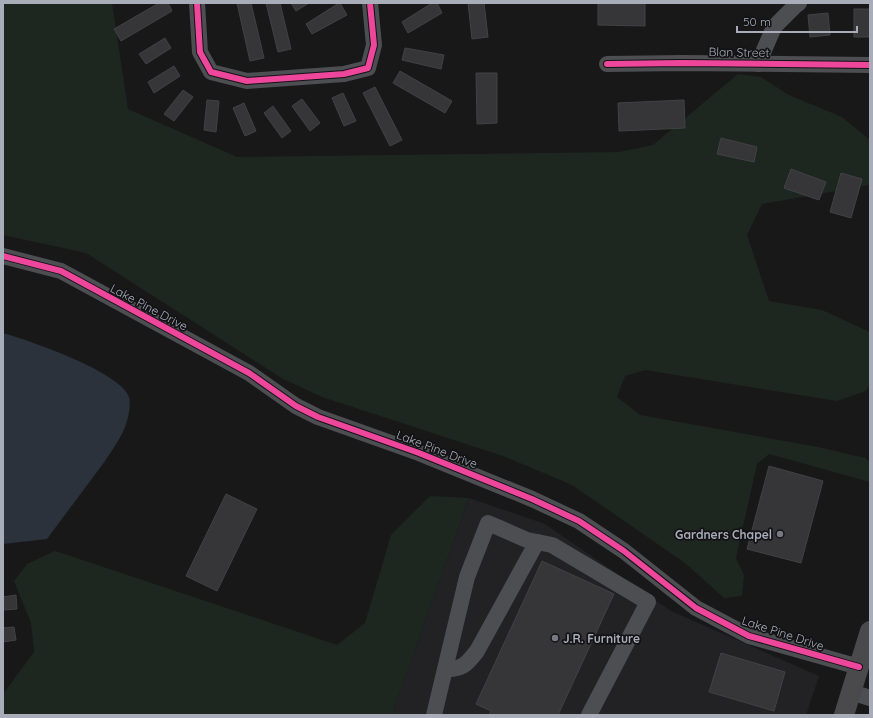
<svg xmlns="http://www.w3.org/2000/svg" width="873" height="718" font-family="Quicksand,sans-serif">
	<rect width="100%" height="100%" fill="#181819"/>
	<path fill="#222225" d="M469,498l76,26 126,87 148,65 -13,39h-414z"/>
	<g fill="#1e2620">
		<path d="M3,3h109l16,106 109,48 382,-5 34,-7 85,-71 23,3 28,18 53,22 28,23v45l-108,19 -15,31 22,66 53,9 48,22v52l-4,7 -29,10 -192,-31 -20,6 -8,21 23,18 178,32 47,11 5,4v20l-101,-28 -12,10 -21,94 8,17 -2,21 -18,2 -39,-35 -113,-78 -69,-29 -181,-59 -39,-18 -197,-126 -83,-18z"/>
		<path d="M430,496l39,2 -77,217h-389v-21l31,-42 -3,-29 -17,-42 13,-17 28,-13 282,94 28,-22 26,-88z"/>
	</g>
	<path fill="#2b323b" d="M3,333c25,7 118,39 126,64 2,7 0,19 -3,27 -4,13 -14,26 -21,37 -19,26 -39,52 -58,78l-44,5z"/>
	<g fill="#363638" stroke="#414245">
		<path d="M159,3h9l4,8 -51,30 -7,-12z"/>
		<path d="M237,3h14l13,55 -14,3z"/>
		<path d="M266,3h14l11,46 -13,3z"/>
		<path d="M291,3h18l-13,8z"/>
		<path d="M339,3h1l7,12 -35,19 -6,-10z"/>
		<path d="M432,3h5l5,10 -34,20 -6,-11z"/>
		<path d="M468,3h16l4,34 -16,2z"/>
		<path d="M598,3h47v23l-47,-1z"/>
		<rect x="854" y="9" width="16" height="28"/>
		<path d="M828,13l2,22 -20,2 -2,-22z"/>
		<path d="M165,38l6,10 -25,16 -7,-10z"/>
		<path d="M405,48l39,7 -3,14 -39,-9z"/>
		<path d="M174,66l6,10 -26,17 -6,-11z"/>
		<path d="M400,71l52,30 -7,12 -52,-30z"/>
		<path d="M476,73h21v50l-20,1z"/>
		<path d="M375,87l27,53 -12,6 -27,-53z"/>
		<path d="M183,90l10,7 -19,24 -10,-7z"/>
		<path d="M343,93l13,28 -12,5 -12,-28z"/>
		<path d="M302,99l18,24 -10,8 -18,-25z"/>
		<path d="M207,100l12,1 -3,31 -12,-2z"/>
		<path d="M684,100l1,28 -66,3 -1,-28z"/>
		<path d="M244,103l12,28 -11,5 -12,-28z"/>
		<path d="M273,106l18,25 -9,7 -18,-25z"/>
		<path d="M721,138l36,9 -3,15 -37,-8z"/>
		<path d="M791,169l35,13 -7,18 -35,-12z"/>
		<path d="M841,173l21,6 -11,39 -21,-6z"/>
		<path d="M769,466l54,15 -22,82 -54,-14z"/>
		<path d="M226,494l31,15 -40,82 -31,-15z"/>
		<path d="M542,561l72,33 -56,121h-69l2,-4 -15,-7z"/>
		<path d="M16,595l1,14 -14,1v-13z"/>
		<path d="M14,627l2,13 -13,2v-14z"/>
		<path d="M721,653l64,19 -11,39 -65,-19z"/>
	</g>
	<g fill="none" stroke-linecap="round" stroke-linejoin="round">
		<g stroke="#4c4e52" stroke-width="16">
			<path d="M197,3l3,49 11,20 36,9 97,-7 24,-6 6,-23 -4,-42"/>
			<path d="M607,64l75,-1 188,2"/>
			<path d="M758,64l16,-37 21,-21 4,-3"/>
			<path d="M3,256l58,15 188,102 47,33 22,11 101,36 113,46 47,22 45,30 72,57 53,28 110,31"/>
			<path d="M445,669c17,1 22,-5 32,-18l60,-109"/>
			<path d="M851,692l19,6"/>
			<path d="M434,715l33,-138 21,-54 39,17 25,5 96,57 -59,113"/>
		</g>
		<path stroke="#4a4a4d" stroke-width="20" d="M844,715l26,-84"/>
		<defs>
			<g id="cycleway">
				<path d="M197,3l3,49 11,20 36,9 97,-7 24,-6 6,-23 -4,-42"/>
				<path d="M607,64l75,-1 188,2"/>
				<path d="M3,256l58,15 188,102 47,33 22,11 101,36 113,46 47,22 45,30 72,57 53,28 110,31"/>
			</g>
		</defs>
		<use href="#cycleway" stroke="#131215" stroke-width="8"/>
		<use href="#cycleway" stroke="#ed469a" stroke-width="6"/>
	</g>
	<g fill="#767982" stroke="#131215" stroke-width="1.5">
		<circle cx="780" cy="534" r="4"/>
		<circle cx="555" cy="638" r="4"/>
	</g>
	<g text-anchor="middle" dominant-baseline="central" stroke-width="3.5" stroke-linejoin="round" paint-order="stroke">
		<g font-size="12" fill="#a9adba" stroke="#131215">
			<text transform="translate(739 52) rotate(1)">Blan Street</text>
			<text transform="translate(149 307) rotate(28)">Lake Pine Drive</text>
			<text transform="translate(437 449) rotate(21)">Lake Pine Drive</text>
			<text transform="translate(783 633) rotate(18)">Lake Pine Drive</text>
		</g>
		<g font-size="12" font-weight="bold" fill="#a9adba" stroke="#131215" text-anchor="end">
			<text x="772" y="534">Gardners Chapel</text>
			<text x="563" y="638" text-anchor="start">J.R. Furniture</text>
		</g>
	</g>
	<rect width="873" height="718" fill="none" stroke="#a9adba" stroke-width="8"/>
	<path d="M737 26v6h120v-6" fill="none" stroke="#a9adba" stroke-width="2"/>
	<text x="743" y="26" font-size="12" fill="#a9adba" stroke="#131215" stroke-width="3" paint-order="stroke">50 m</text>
</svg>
